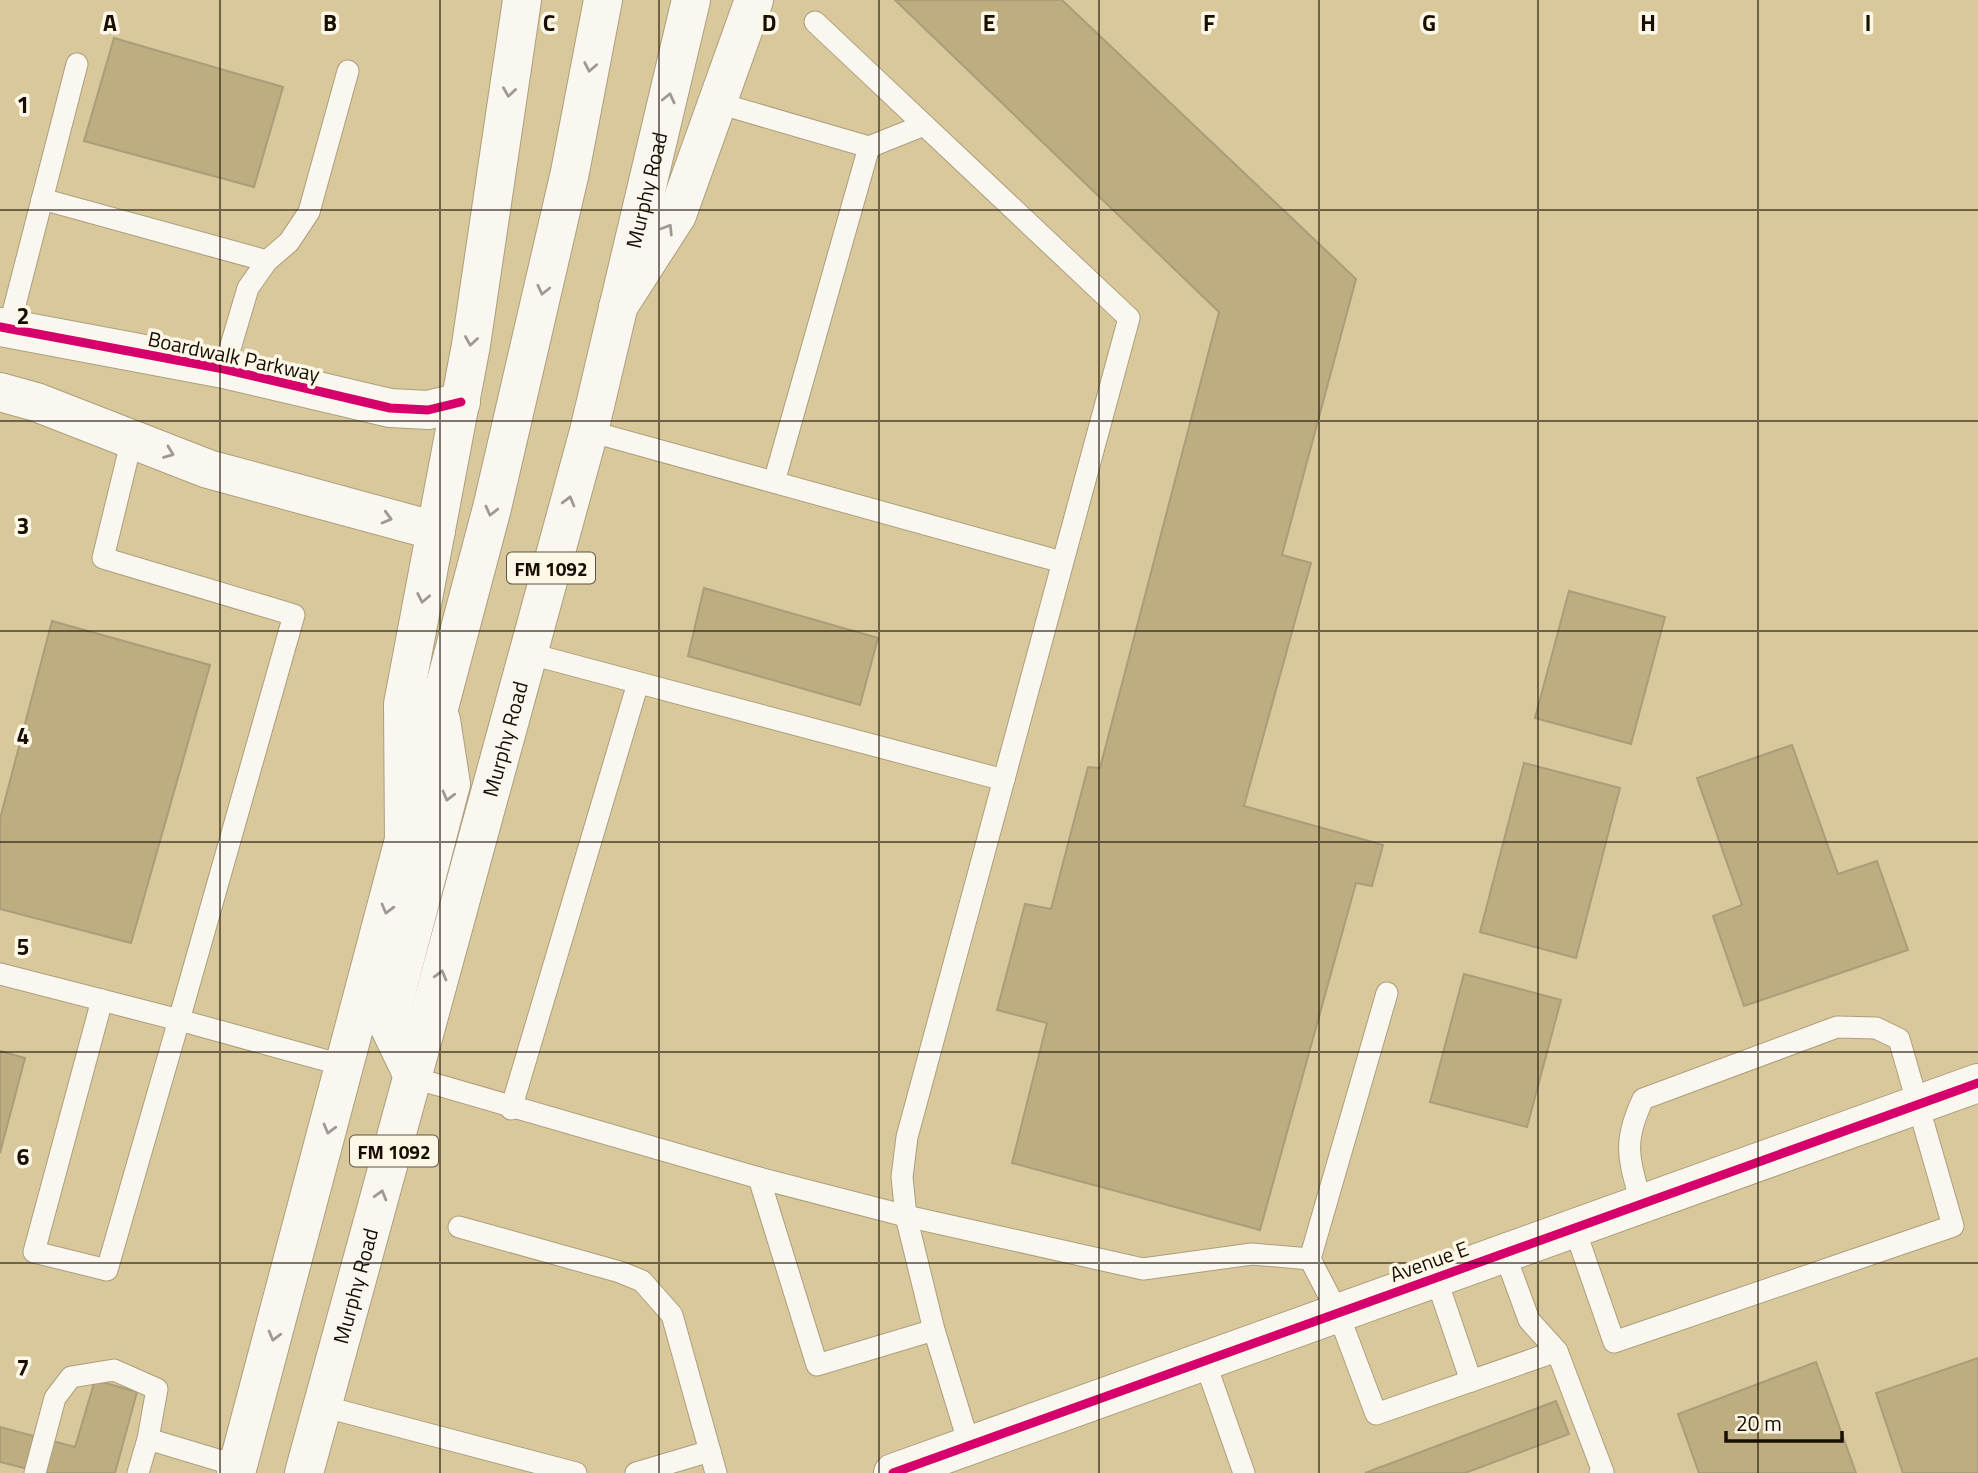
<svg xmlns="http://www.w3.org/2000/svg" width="1978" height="1473" font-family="'Titillium Web',sans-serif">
	<rect width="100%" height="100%" fill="#d9c89b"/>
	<g fill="#bdad81" stroke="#ab9d79" stroke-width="2">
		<path d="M895,0h167l294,279 -74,276 29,8 -67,243 139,39 -11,41 -16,-3 -96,347 -248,-67 35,-140 -50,-13 28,-106 26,5 37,-142 12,1 119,-456z"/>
		<path d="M114,38l169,49 -29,100 -170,-46z"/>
		<path d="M704,588l174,50 -18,67 -172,-49z"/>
		<path d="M1569,591l96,26 -34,127 -96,-26z"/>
		<path d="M52,621l158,44 -79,278 -131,-34v-90z"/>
		<path d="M1792,745l46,129 39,-13 31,89 -164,56 -31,-90 29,-11 -45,-127z"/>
		<path d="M1524,763l96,25 -44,170 -96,-26z"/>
		<path d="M1464,974l97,26 -34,127 -97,-25z"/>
		<path d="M0,1051l25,7 -25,95z"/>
		<path d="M1978,1358v115h-75l-27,-80z"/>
		<path d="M1816,1362l40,111h-157l-21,-59z"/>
		<path d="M95,1380l42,12 -22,81h-71l-44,-11v-35l75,20z"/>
		<path d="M1556,1401l13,33 -104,39h-100z"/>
	</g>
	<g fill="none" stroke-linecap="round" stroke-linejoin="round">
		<defs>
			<g id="lane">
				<path d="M815,22l314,296 -222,819 -5,40 4,39 28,114 35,114"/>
				<path d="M718,103l151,44 55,-22"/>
				<path d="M42,199l225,62"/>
				<path d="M9,328l68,-264"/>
				<path d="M224,369l24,-81 19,-27 22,-19 20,-30 39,-141"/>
				<path d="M589,431l473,131"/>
				<path d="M774,482l95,-335"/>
				<path d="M527,653l477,127"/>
				<path d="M0,974l179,46 115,-405 -191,-57 29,-119"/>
				<path d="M102,1000l-68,252 73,18 72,-250 167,46"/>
				<path d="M414,1078l345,100 147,38 237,53 109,-15 58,5 28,54 38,101 181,-63"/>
				<path d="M511,1109l127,-426"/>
				<path d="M759,1178l58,187 117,-35"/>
				<path d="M459,1227l161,45 22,9 30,34 44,158"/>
				<path d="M1574,1227l40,115 339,-116 -54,-187 -23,-11 -39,-1 -194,72c-21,45 -14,59 -2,104"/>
				<path d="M1504,1252l25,68 28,31 46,121 -3,1"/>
				<path d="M1310,1259l77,-266"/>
				<path d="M1436,1278l35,103"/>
				<path d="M1205,1362l39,111"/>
				<path d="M322,1406l254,67"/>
				<path d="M35,1473l20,-75 16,-21 43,-7 43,19 -9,50"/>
				<path d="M138,1473l10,-34 90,27"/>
				<path d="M636,1473l74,-22"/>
			</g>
			<g id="secondary">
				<path d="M0,327l224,42 166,39 38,2 33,-8"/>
				<path d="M0,392l36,10 172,67 228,62"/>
				<path d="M893,1473l1085,-390"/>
			</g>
			<g id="primary">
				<path d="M414,1078l-26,-54 63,-240 -10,-64"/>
				<path d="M236,1473l256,-965 78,-336 33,-172"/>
				<path id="s1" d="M304,1473l285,-1042 102,-431"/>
			</g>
			<g id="highway">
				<path d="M618,307l59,-92 77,-215"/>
				<path d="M404,843l-1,-139 68,-359 51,-345"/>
			</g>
		</defs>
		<use href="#lane" stroke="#ac9f7b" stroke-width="23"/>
		<use href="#secondary" stroke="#ac9f7b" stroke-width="40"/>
		<use href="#primary" stroke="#ac9f7b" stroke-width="40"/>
		<use href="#highway" stroke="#ac9f7b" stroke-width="40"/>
		<use href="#lane" stroke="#f9f7f0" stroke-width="21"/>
		<use href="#secondary" stroke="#f9f7f0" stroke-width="38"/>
		<use href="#primary" stroke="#f9f7f0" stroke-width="38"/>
		<use href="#highway" stroke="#f9f7f0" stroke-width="38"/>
		<defs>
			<g id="cycleway">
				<path d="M0,327l224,42 166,39 38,2 33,-8"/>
				<path d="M893,1473l1085,-390"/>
			</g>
		</defs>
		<use href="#cycleway" stroke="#fdf7e8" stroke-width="13"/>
		<use href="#cycleway" stroke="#d6006c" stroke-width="9"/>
	</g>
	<defs><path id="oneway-chevron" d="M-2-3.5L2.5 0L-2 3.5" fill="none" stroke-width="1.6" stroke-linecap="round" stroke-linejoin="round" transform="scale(1.75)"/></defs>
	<g stroke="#9f9a90">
		<use href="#oneway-chevron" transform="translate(590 67) rotate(101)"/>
		<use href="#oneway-chevron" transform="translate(509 92) rotate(98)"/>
		<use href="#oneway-chevron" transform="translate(669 98) rotate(-77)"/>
		<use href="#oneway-chevron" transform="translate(668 229) rotate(-58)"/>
		<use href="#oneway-chevron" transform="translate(543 290) rotate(103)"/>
		<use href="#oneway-chevron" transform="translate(471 341) rotate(99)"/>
		<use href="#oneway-chevron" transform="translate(169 453) rotate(21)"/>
		<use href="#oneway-chevron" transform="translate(569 501) rotate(-75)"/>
		<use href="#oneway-chevron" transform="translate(491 511) rotate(104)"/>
		<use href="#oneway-chevron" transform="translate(387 518) rotate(15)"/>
		<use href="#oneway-chevron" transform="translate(423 598) rotate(101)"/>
		<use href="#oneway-chevron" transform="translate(448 796) rotate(105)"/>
		<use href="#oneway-chevron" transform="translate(387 909) rotate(105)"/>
		<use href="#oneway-chevron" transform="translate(441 975) rotate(-75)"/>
		<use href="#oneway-chevron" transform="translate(329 1129) rotate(105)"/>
		<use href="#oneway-chevron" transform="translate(381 1195) rotate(-74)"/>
		<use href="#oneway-chevron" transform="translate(274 1336) rotate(105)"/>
	</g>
	<path fill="none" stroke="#180f00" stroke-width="2" stroke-opacity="0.55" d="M220,0v1473M440,0v1473M659,0v1473M879,0v1473M1099,0v1473M1319,0v1473M1538,0v1473M1758,0v1473M0,210h1978M0,421h1978M0,631h1978M0,842h1978M0,1052h1978M0,1263h1978"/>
	<g text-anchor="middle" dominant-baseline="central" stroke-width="7" stroke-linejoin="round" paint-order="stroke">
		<g fill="#fdf7e8" stroke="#5d5546" stroke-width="2">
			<rect x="507" y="552.5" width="88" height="31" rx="5"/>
			<rect x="350" y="1135.5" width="88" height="31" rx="5"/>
		</g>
		<g font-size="19" font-weight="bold" fill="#180f00">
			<text x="551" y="568">FM 1092</text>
			<text x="394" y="1151">FM 1092</text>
		</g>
		<g font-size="21" fill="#180f00" stroke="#fdf7e8">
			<text stroke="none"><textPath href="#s1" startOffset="1328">Murphy Road</textPath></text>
			<text transform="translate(234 356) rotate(12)">Boardwalk Parkway</text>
			<text stroke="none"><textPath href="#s1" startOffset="761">Murphy Road</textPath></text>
			<text transform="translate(1429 1261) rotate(-20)">Avenue E</text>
			<text stroke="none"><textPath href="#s1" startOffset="194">Murphy Road</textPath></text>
		</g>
	</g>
	<g font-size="23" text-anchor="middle" font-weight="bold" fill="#180f00" stroke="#fdf7e8" stroke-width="7" stroke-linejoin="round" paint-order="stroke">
		<text x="110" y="31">A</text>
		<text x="330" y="31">B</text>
		<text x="549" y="31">C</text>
		<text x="769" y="31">D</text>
		<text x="989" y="31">E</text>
		<text x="1209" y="31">F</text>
		<text x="1429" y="31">G</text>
		<text x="1648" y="31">H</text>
		<text x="1868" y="31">I</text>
		<text x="23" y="113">1</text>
		<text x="23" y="324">2</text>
		<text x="23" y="534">3</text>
		<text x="23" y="744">4</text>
		<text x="23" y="955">5</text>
		<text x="23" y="1165">6</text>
		<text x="23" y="1376">7</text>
	</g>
	<path d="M1726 1431v10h116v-10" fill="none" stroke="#180f00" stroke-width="3.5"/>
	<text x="1736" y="1431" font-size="21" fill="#180f00" stroke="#fdf7e8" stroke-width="5" paint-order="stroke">20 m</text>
</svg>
